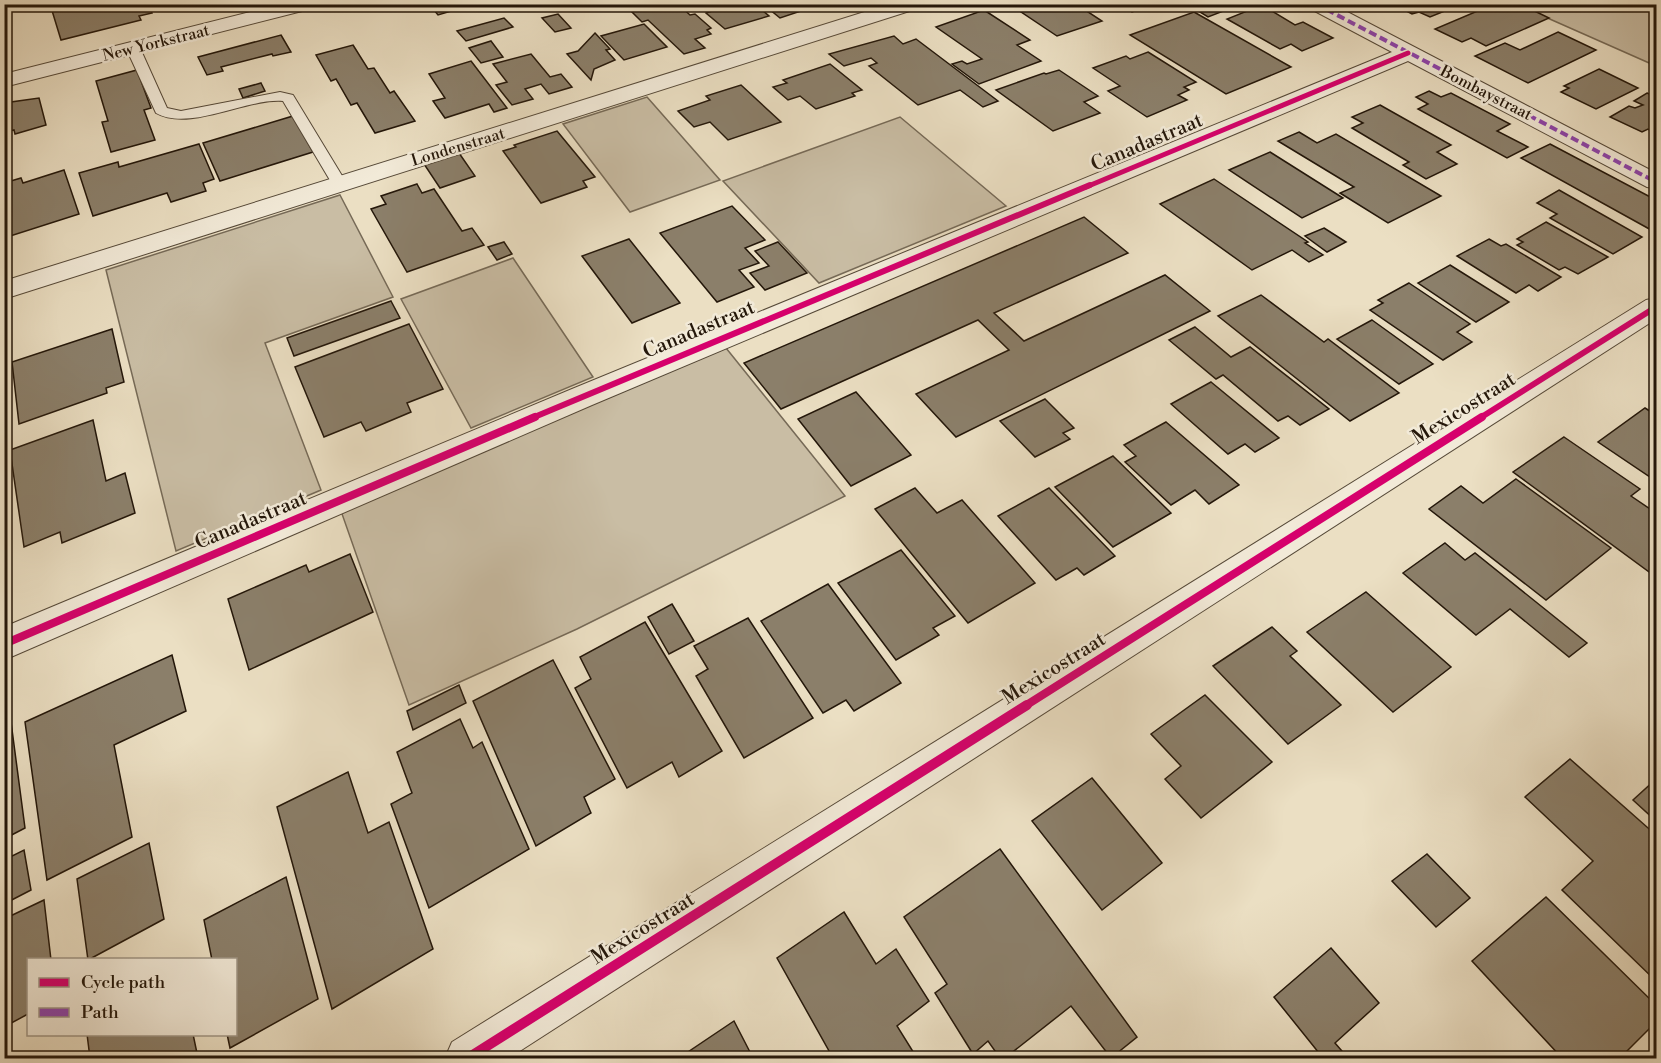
<svg xmlns="http://www.w3.org/2000/svg" width="1661" height="1063" font-family="'Libre Bodoni',serif">
	<rect width="100%" height="100%" fill="#ebdfc3"/>
	<filter id="stains"><feTurbulence type="fractalNoise" baseFrequency=".00333" numOctaves="4"/><feColorMatrix values="0 0 0 0 .2 0 0 0 0 .09 0 0 0 0 .02 0 0 0 .5 -.17"/></filter>
	<radialGradient id="worn" r=".72"><stop offset=".6" stop-color="#630" stop-opacity="0"/><stop offset="1" stop-color="#630" stop-opacity=".3"/></radialGradient>
	<g fill="#c9bda4" stroke="#766a57" stroke-width="1.5">
		<path d="M1518,5h138v61z"/>
		<path d="M647,97l73,83 -90,32 -67,-88z"/>
		<path d="M900,117l106,89 -187,77 -96,-102z"/>
		<path d="M340,195l53,102 -128,46 56,147 -145,61 -70,-281z"/>
		<path d="M513,258l80,119 -122,51 -70,-129z"/>
		<path d="M726,348l119,148 -268,133 -168,76 -68,-194z"/>
	</g>
	<g fill="#8b7f6a" stroke="#24170a" stroke-width="1.5">
		<path d="M50,4h98l4,9 -13,3 2,4 -80,20z"/>
		<path d="M429,4h46l-37,11z"/>
		<path d="M655,4h23l12,11 5,-1 16,14 -4,2 4,4 -16,5 10,9 -21,6 -36,-34 -6,2 -11,-11z"/>
		<path d="M719,4h36l14,12 -44,13 -19,-16 13,-4 -4,-3z"/>
		<path d="M763,4h46l4,3 -33,11z"/>
		<path d="M1009,4h67l26,17 -45,15z"/>
		<path d="M1118,4h36l-22,8z"/>
		<path d="M1393,4h69l-32,13 -11,-5 -7,2z"/>
		<path d="M1494,4h26l29,14 -63,28 -15,-8 -9,4 -27,-13z"/>
		<path d="M1208,5l13,7 -13,5 -13,-8z"/>
		<path d="M1262,5l33,20 8,-3 30,16 -31,13 -11,-7 -11,5 -53,-30z"/>
		<path d="M984,10l46,30 -13,5 24,16 -62,23 -27,-20 10,-3 5,3 15,-5 -46,-32z"/>
		<path d="M1194,12l97,55 -65,27 -96,-59z"/>
		<path d="M558,14l13,14 -16,4 -13,-14z"/>
		<path d="M504,18l9,9 -47,14 -9,-10z"/>
		<path d="M644,24l23,23 -43,13 -23,-24z"/>
		<path d="M1558,32l38,18 -68,33 -53,-27 30,-13 15,7z"/>
		<path d="M595,33l15,16 -4,1 9,10 -21,9 -3,11 -24,-26 11,-3z"/>
		<path d="M281,35l10,17 -18,4 -1,-2 -51,13 2,4 -16,4 -9,-18z"/>
		<path d="M894,36l9,8 13,-5 82,62 -15,6 -23,-17 -42,15 -49,-39 8,-3 -6,-5 -27,8 -15,-12z"/>
		<path d="M491,41l12,16 -22,6 -12,-15z"/>
		<path d="M353,45l15,24 6,-1 16,25 4,-2 21,30 -40,12 -18,-30 -6,2 -15,-26 -5,2 -15,-26z"/>
		<path d="M1148,52l48,30 -12,5 5,3 -11,5 9,5 -40,17 -39,-26 12,-5 -27,-18 33,-12 4,3z"/>
		<path d="M531,54l19,23 11,-3 11,13 -23,7 -8,-10 -16,5 8,10 -21,6 -16,-20 11,-3 -14,-18z"/>
		<path d="M471,61l36,47 -13,4 -5,-8 -44,14 -12,-17 12,-3 -16,-24z"/>
		<path d="M830,64l32,26 -10,3 3,3 -39,13 -16,-13 -12,4 -15,-13 14,-4 -4,-3z"/>
		<path d="M1599,69l39,19 -42,21 -35,-17 8,-4 -5,-2z"/>
		<path d="M137,70l14,38 -7,2 11,30 -44,12 -9,-30 6,-1 -12,-40z"/>
		<path d="M1059,70l39,26 -14,6 16,11 -47,18 -57,-41 48,-17 2,1z"/>
		<path d="M261,83l4,8 -22,7 -4,-9z"/>
		<path d="M741,85l40,37 -53,18 -18,-18 -16,5 -16,-16 32,-11 -4,-4z"/>
		<path d="M1429,91l12,6 10,-4 59,31 -13,7 31,16 -21,11 -89,-49 10,-5 -12,-7z"/>
		<path d="M1647,93l9,4v37l-8,-5 -6,3 -32,-15 19,-11 6,2 8,-3 -9,-4z"/>
		<path d="M39,98l7,27 -31,9 -1,-4 -10,2v-29z"/>
		<path d="M1380,105l71,40 -14,7 20,12 -31,15 -23,-14 6,-3 -57,-34 11,-5 -11,-6z"/>
		<path d="M293,116l20,36 -93,29 -17,-38z"/>
		<path d="M557,131l38,46 -12,4 4,6 -46,16 -38,-52 13,-4 -2,-2z"/>
		<path d="M1299,132l18,11 19,-9 105,62 -53,27 -48,-30 14,-6 -76,-46z"/>
		<path d="M199,144l15,35 -11,4 3,8 -35,11 -4,-9 -74,23 -14,-43 39,-11 1,5z"/>
		<path d="M1550,144l106,56v29l-3,2 -132,-73z"/>
		<path d="M1270,152l73,46 -41,20 -73,-48z"/>
		<path d="M459,153l16,23 -35,12 -16,-24z"/>
		<path d="M64,170l15,44 -75,24v-55l17,-5 2,5z"/>
		<path d="M1214,179l94,63 -3,1 18,12 -14,7 -17,-12 -40,20 -92,-66z"/>
		<path d="M417,184l5,9 12,-4 28,42 10,-3 12,17 -77,27 -36,-63 15,-5 -5,-8z"/>
		<path d="M1559,190l83,47 -29,17 -63,-36 7,-4 -20,-11z"/>
		<path d="M732,206l33,34 -20,8 14,15 -20,7 15,17 -37,15 -57,-69z"/>
		<path d="M1084,217l44,36 -134,60 30,28 141,-66 45,36 -254,126 -40,-43 93,-44 -31,-30 -197,89 -37,-46z"/>
		<path d="M1546,222l62,35 -30,17 -13,-7 -6,3 -42,-25 6,-3 -6,-3z"/>
		<path d="M1324,228l22,14 -19,10 -22,-16z"/>
		<path d="M629,239l51,64 -48,20 -50,-67z"/>
		<path d="M1489,239l12,7 5,-2 55,33 -23,14 -9,-6 -13,8 -59,-37z"/>
		<path d="M504,242l8,12 -15,6 -9,-13z"/>
		<path d="M778,242l29,31 -42,17 -15,-17 19,-7 -14,-15z"/>
		<path d="M1450,265l59,37 -33,20 -58,-39z"/>
		<path d="M1409,283l61,41 -13,8 15,10 -29,18 -73,-50 13,-7 -5,-3z"/>
		<path d="M1261,295l63,47 4,-3 71,54 -49,28 -132,-105z"/>
		<path d="M391,301l9,17 -106,38 -7,-18z"/>
		<path d="M1372,320l61,44 -34,20 -62,-45z"/>
		<path d="M409,324l34,65 -36,14 4,9 -45,19 -5,-9 -37,15 -29,-70z"/>
		<path d="M1195,327l36,30 19,-10 79,62 -29,16 -12,-9 -10,5 -55,-46 -7,4 -47,-39z"/>
		<path d="M112,329l12,53 -18,6 1,5 -88,31 -7,-62z"/>
		<path d="M1211,382l68,56 -24,14 -10,-8 -17,10 -57,-50z"/>
		<path d="M856,392l55,63 -60,31 -53,-67z"/>
		<path d="M1045,399l29,29 -11,5 7,6 -35,18 -35,-36z"/>
		<path d="M1645,408l11,7v66l-58,-39z"/>
		<path d="M93,420l13,61 19,-8 10,40 -73,30 -2,-11 -36,15 -14,-97z"/>
		<path d="M1166,422l73,63 -30,19 -14,-14 -24,15 -46,-43 11,-6 -12,-11z"/>
		<path d="M1564,437l76,52 -9,7 25,17v64l-143,-105z"/>
		<path d="M1113,456l58,57 -58,34 -58,-60z"/>
		<path d="M1516,479l95,69 -65,52 -117,-91 32,-23 22,17z"/>
		<path d="M915,488l22,25 25,-13 73,83 -67,40 -93,-114z"/>
		<path d="M1049,488l66,68 -31,19 -7,-7 -21,12 -58,-64z"/>
		<path d="M1445,543l20,17 10,-7 112,90 -18,14 -59,-48 -34,26 -73,-62z"/>
		<path d="M901,550l54,66 -22,12 6,7 -43,25 -58,-77z"/>
		<path d="M350,554l23,58 -124,58 -21,-71 78,-34 3,7z"/>
		<path d="M828,584l73,99 -47,28 -8,-11 -23,13 -62,-92z"/>
		<path d="M1366,592l85,75 -58,45 -86,-80z"/>
		<path d="M672,604l22,37 -25,13 -21,-37z"/>
		<path d="M748,618l65,100 -69,40 -48,-82 12,-7 -14,-23z"/>
		<path d="M645,622l77,129 -43,26 -7,-15 -45,26 -52,-100 16,-9 -11,-22z"/>
		<path d="M1272,627l25,24 -7,5 51,49 -53,39 -75,-78z"/>
		<path d="M172,655l14,56 -72,34 18,92 -85,43 -22,-158z"/>
		<path d="M553,660l62,119 -31,18 7,16 -55,33 -63,-145z"/>
		<path d="M459,685l7,18 -53,27 -6,-19z"/>
		<path d="M1205,695l67,67 -71,56 -36,-39 16,-13 -30,-32z"/>
		<path d="M460,719l13,29 9,-6 47,107 -100,59 -38,-104 21,-11 -15,-41z"/>
		<path d="M11,722l14,106 -21,11v-114z"/>
		<path d="M1570,759l86,76v146l-94,-91 31,-29 -68,-64z"/>
		<path d="M348,772l20,61 21,-11 44,127 -101,60 -55,-202z"/>
		<path d="M1092,778l70,85 -60,47 -70,-89z"/>
		<path d="M1655,780l1,2v39l-23,-21z"/>
		<path d="M149,843l15,76 -76,41 -11,-81z"/>
		<path d="M1000,849l137,188 -26,21 -40,-52 -66,52h-5l-12,-17 -15,13 -38,-61 12,-9 -43,-67z"/>
		<path d="M24,850l7,40 -27,14v-44z"/>
		<path d="M1427,854l43,44 -34,29 -44,-46z"/>
		<path d="M286,877l32,122 -88,49 -3,-14h9v-74h-24l-8,-40z"/>
		<path d="M1546,897l110,108v17l-36,36h-58l-90,-97z"/>
		<path d="M44,900l7,60h-23v54l-24,13v-108z"/>
		<path d="M844,912l32,52 20,-15 33,52 -32,25 20,32h-84l-56,-100z"/>
		<path d="M1331,948l48,55 -44,40 13,15h-25l-49,-61z"/>
		<path d="M734,1021l19,37h-74z"/>
		<path d="M87,1034h106l5,24h-108z"/>
	</g>
	<g fill="none" stroke-linecap="round" stroke-linejoin="round">
		<defs>
			<path id="lane" d="M133,44l7,4 27,60 14,3 99,-19 13,3 54,89 -3,3h-10l-51,-86c-37,-3 -93,31 -127,12l-30,-65z"/>
			<g id="street">
				<path d="M282,4h34l-2,4 -310,79v-13z"/>
				<path d="M890,4h31l-2,4 -915,291v-18z"/>
				<path d="M1307,4h25l324,169v16l-9,-2 -239,-126 -816,344 -588,255v-33l568,-238 820,-337 -83,-44z"/>
				<path d="M1656,298v21l-1147,739h-64l7,-16 1194,-742z"/>
			</g>
		</defs>
		<use href="#lane" stroke="#564938" stroke-width="2"/>
		<use href="#street" stroke="#564938" stroke-width="2"/>
		<use href="#lane" fill="#f2ead8" fill-rule="evenodd"/>
		<use href="#street" fill="#f2ead8" fill-rule="evenodd"/>
		<path stroke="#8e44ad" stroke-width="4" stroke-dasharray="8 4" stroke-linecap="butt" d="M1316,4l340,178"/>
		<defs>
			<path id="cycleway-far3" d="M1086,187l322,-134"/>
			<g id="cycleway-far2">
				<path d="M532,418l558,-233"/>
				<path d="M1480,418l176,-111"/>
			</g>
			<g id="cycleway-far1">
				<path d="M4,644l531,-227"/>
				<path d="M1025,706l457,-289"/>
			</g>
			<path id="cycleway" d="M468,1058l559,-353"/>
		</defs>
		<use href="#cycleway-far3" stroke="#f2ead8" stroke-width="8"/>
		<use href="#cycleway-far2" stroke="#f2ead8" stroke-width="9"/>
		<use href="#cycleway-far1" stroke="#f2ead8" stroke-width="11"/>
		<use href="#cycleway" stroke="#f2ead8" stroke-width="14"/>
		<use href="#cycleway-far3" stroke="#d6006c" stroke-width="5"/>
		<use href="#cycleway-far2" stroke="#d6006c" stroke-width="6"/>
		<use href="#cycleway-far1" stroke="#d6006c" stroke-width="8"/>
		<use href="#cycleway" stroke="#d6006c" stroke-width="10"/>
	</g>
	<g text-anchor="middle" dominant-baseline="central" stroke-width="5" stroke-linejoin="round" paint-order="stroke">
		<g font-size="16" fill="#24170a" stroke="#f2ead8">
			<text transform="translate(156 43) rotate(-14)">New Yorkstraat</text>
			<text transform="translate(1486 93) rotate(27)">Bombaystraat</text>
			<text transform="translate(458 147) rotate(-17)">Londenstraat</text>
		</g>
		<g font-size="20" fill="#24170a" stroke="#f2ead8">
			<text transform="translate(1147 143) rotate(-23)">Canadastraat</text>
			<text transform="translate(699 330) rotate(-23)">Canadastraat</text>
			<text transform="translate(1464 409) rotate(-32)">Mexicostraat</text>
			<text transform="translate(251 521) rotate(-23)">Canadastraat</text>
			<text transform="translate(1054 669) rotate(-32)">Mexicostraat</text>
			<text transform="translate(643 929) rotate(-32)">Mexicostraat</text>
		</g>
	</g>
	<rect width="1661" height="1063" fill="none" stroke="#ebdfc3" stroke-width="24"/>
	<rect x="6" y="6" width="1649" height="1051" fill="none" stroke="#24170a" stroke-width="3"/>
	<rect x="12" y="12" width="1637" height="1039" fill="none" stroke="#24170a" stroke-width="1.5"/>
	<rect x="27" y="958" width="210" height="78" fill="#f2ead8" stroke="#a09686" stroke-width="1.5"/>
	<rect x="39" y="978" width="30" height="9" fill="#d6006c" stroke="#a09686" stroke-width="1.5"/>
	<text x="81" y="988" font-size="18" fill="#24170a">Cycle path</text>
	<rect x="39" y="1008" width="30" height="9" fill="#8e44ad" stroke="#a09686" stroke-width="1.5"/>
	<text x="81" y="1018" font-size="18" fill="#24170a">Path</text>
	<rect width="100%" height="100%" filter="url(#stains)"/>
	<rect width="100%" height="100%" fill="url(#worn)"/>
</svg>
